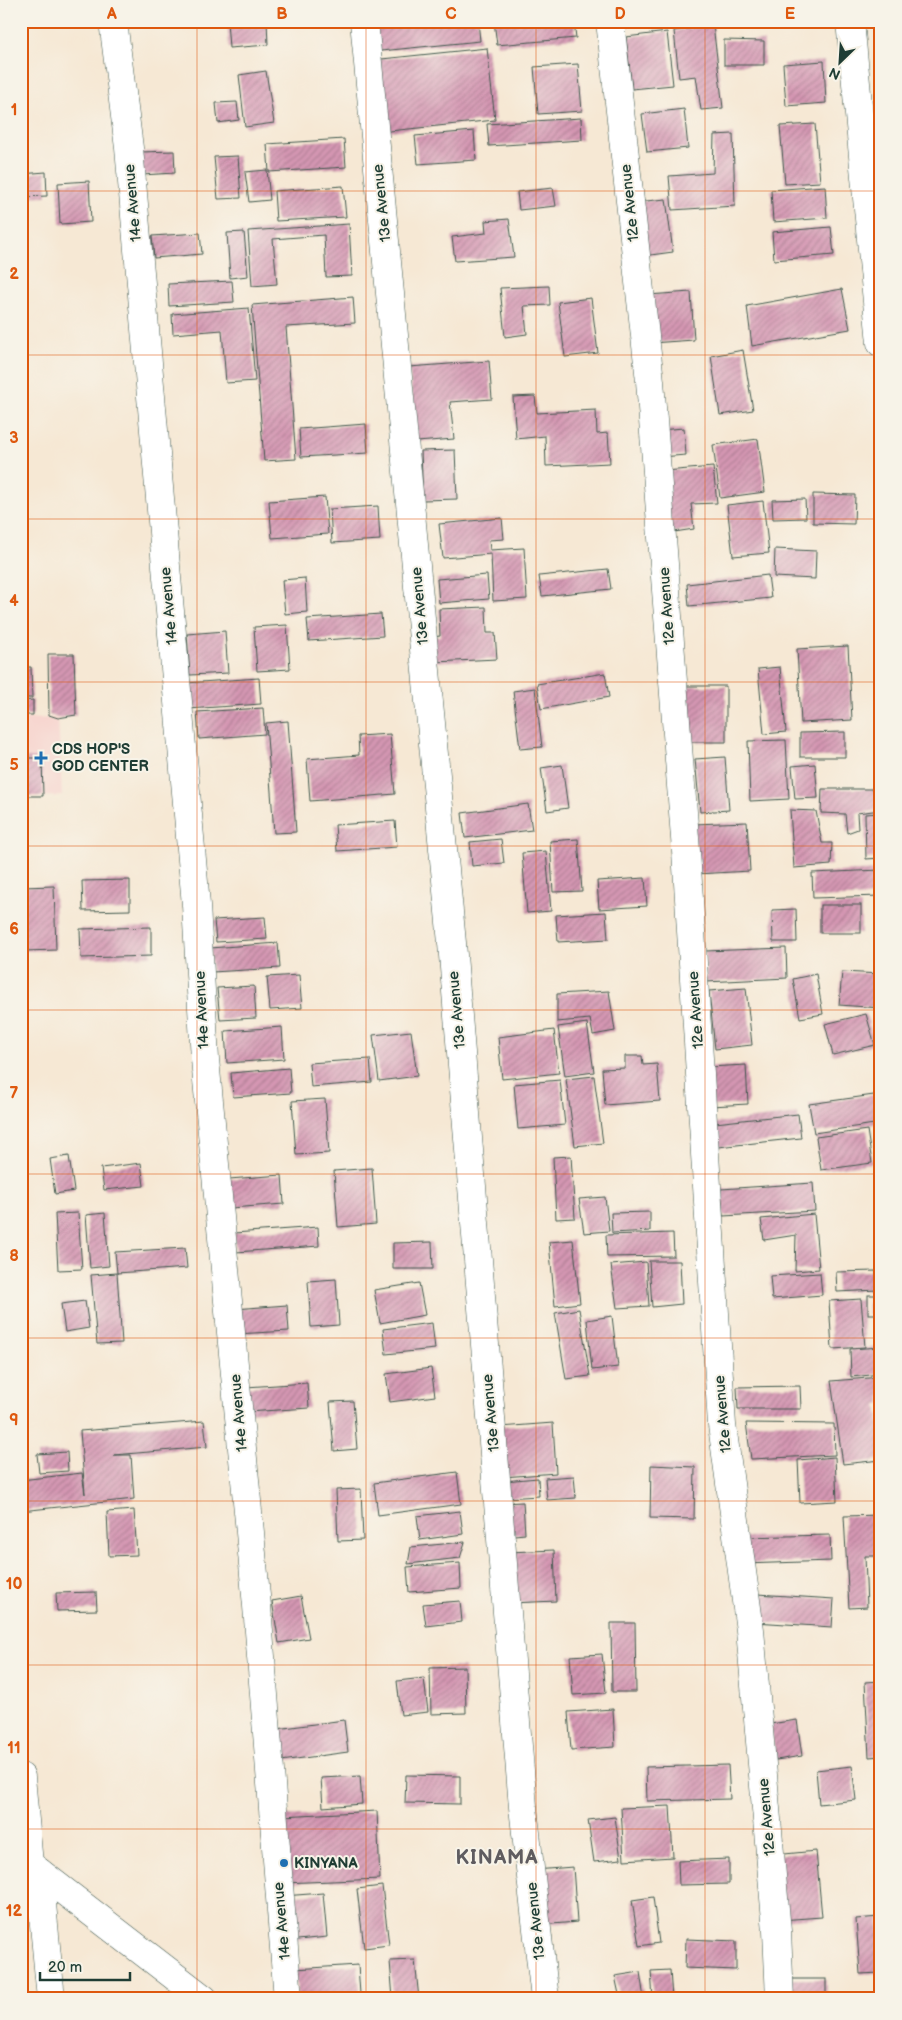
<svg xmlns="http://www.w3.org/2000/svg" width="902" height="2020" font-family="'Balsamiq Sans',sans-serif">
	<defs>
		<pattern id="building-hatch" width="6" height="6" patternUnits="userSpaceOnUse" patternTransform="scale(1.25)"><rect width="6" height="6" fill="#d597b3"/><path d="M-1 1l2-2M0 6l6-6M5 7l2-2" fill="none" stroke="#ac7c92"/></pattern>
	</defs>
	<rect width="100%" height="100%" fill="#f7f3e8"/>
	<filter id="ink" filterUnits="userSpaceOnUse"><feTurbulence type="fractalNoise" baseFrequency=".02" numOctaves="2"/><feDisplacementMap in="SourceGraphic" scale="10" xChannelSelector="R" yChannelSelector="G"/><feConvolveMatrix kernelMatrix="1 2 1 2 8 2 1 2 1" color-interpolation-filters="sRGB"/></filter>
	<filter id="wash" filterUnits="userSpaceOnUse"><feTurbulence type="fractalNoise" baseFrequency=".0096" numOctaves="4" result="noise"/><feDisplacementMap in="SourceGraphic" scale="20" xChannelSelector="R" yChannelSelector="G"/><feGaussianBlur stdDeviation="1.12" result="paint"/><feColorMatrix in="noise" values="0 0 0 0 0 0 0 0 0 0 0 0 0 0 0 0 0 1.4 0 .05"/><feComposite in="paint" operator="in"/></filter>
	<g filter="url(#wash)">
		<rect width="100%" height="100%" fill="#f6e8d4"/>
		<path fill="#f7d0cb" d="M58,718l4,78 -41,1v-78z"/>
		<g id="blocks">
			<g fill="url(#building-hatch)">
				<path d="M227,21h40l1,24 -39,3z"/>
				<path d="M397,21h81l2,20 -109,11 -3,-28z"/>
				<path d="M494,21h80l2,17 -79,7z"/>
				<path d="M713,25l10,83 -22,2 -5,-34 -17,2 -5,-47z"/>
				<path d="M667,32l6,53 -41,4 -6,-52z"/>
				<path d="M724,40l40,1v24h-40z"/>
				<path d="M487,48l8,72 -115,12 -8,-72z"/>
				<path d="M824,61l2,42 -40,3 -3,-42z"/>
				<path d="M578,64l4,47 -44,3 -4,-47z"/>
				<path d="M266,71l8,52 -29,4 -6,-52z"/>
				<path d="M237,102l2,18 -21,3 -2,-20z"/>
				<path d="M684,109l4,39 -41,4 -5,-38z"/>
				<path d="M581,118l1,22 -93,6 -2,-22z"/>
				<path d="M815,124l5,58 -35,2 -5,-58z"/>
				<path d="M474,131l2,29 -58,4 -3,-28z"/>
				<path d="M733,134l2,72 -63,4 -3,-34 44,-3 1,-38z"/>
				<path d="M344,139l2,28 -77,5 -2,-28z"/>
				<path d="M174,151l1,22 -33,2 -1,-23z"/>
				<path d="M238,156l3,42 -23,1 -4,-42z"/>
				<path d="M267,170l3,30 -21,2 -4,-30z"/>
				<path d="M46,172l1,24 -26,1v-23z"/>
				<path d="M89,181l2,41 -31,2 -2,-41z"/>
				<path d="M343,186l3,31 -70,4 -2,-30z"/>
				<path d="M825,186l2,32 -54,4 -2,-32z"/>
				<path d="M553,188l3,18 -37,4 -2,-18z"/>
				<path d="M666,199l7,53 -30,4 -7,-54z"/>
				<path d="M509,219l5,38 -59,4 -3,-24 34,-4 -1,-12z"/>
				<path d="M349,224l3,52 -26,1 -2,-42 -51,4 4,45 -25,2 -4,-55z"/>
				<path d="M831,227l3,28 -60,5 -2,-28z"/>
				<path d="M244,232l4,44 -18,2 -3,-45z"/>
				<path d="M200,233l2,21 -48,4 -2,-22z"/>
				<path d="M232,281l2,21 -65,4 -1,-22z"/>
				<path d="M549,286l1,19 -26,1 3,28 -22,3 -5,-49z"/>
				<path d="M842,289l8,40 -98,17 -5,-40z"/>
				<path d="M691,292l3,48 -43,3 -3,-48z"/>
				<path d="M353,297l2,26 -69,4 10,132 -32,2 -12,-156z"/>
				<path d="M591,298l7,55 -33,4 -7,-55z"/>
				<path d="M249,308l6,73 -29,2 -4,-53 -49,4 -1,-20z"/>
				<path d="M743,350l10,60 -33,5 -9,-59z"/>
				<path d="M489,361l3,38 -42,3 4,37 -37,3 -8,-75z"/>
				<path d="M535,396l2,17 59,-3 1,24 11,-1 2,30 -64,3 -1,-30 -29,3 -3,-42z"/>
				<path d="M366,424l2,29 -67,4 -2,-28z"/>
				<path d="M684,428l2,27 -25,2 -2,-27z"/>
				<path d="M758,439l7,53 -45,6 -7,-53z"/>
				<path d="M455,450l2,49 -34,1 -2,-49z"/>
				<path d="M713,467l4,36 -26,1 3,25 -26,4 -3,-62z"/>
				<path d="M813,494l42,1 -1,29 -41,-1z"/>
				<path d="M325,497l3,37 -56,4 -3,-37z"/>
				<path d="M805,499l1,19 -33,1 -1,-19z"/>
				<path d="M763,501l6,52 -36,3 -6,-51z"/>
				<path d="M378,506l2,34 -48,3 -2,-34z"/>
				<path d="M502,518l2,21 -15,1 1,10 34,-2 3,51 -34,2 -2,-47 -48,4 -4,-34z"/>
				<rect x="21" y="538" width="2" height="24"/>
				<path d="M775,549l41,2 -1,28 -41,-2z"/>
				<path d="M608,569l3,20 -69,7 -3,-20z"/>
				<path d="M487,575l2,24 -50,4 -2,-24z"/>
				<path d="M768,575l3,23 -82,8 -2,-22z"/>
				<path d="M305,578l2,34 -22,2 -3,-34z"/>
				<path d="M486,607l1,26h8l2,26 -62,3 -2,-25 7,-1 -1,-27z"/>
				<path d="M381,614l2,22 -74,5 -2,-22z"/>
				<path d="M287,625l3,44 -33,2 -3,-44z"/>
				<path d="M225,631l3,42 -38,2 -3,-41z"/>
				<path d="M848,646l4,74 -51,3 -4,-74z"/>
				<path d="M48,654h26l2,61 -18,3 -9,-3z"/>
				<path d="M21,667h10l1,31h-11z"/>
				<path d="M780,667l6,65 -22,2 -6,-65z"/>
				<path d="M605,673l4,24 -68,12 -4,-25z"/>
				<path d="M259,678l2,26 -73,5 -2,-26z"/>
				<path d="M687,686h39v56h-38z"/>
				<path d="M535,688l7,59 -22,2 -7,-58z"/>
				<path d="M33,700v15h-12v-14z"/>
				<path d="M263,708l2,26 -66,5 -2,-27z"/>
				<path d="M288,721l8,111 -22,1 -8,-110z"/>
				<path d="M845,732v25h-45v-24z"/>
				<path d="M390,734l5,60 -85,7 -3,-42 52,-4 -1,-19z"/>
				<path d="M786,740l3,59 -39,2 -2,-60z"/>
				<path d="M725,757l4,53 -29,2 -5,-53z"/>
				<path d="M21,758h21l1,38h-21z"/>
				<path d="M815,764l3,34 -23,1 -3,-33z"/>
				<path d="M562,765l6,43 -21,3 -6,-43z"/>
				<path d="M822,789h59v21l-24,3 1,16 -11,4 -2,-19 -24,-1z"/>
				<path d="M528,804l4,26 -67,8 -3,-25z"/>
				<path d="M790,810l26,1 6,32h10l-1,22 -37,3z"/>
				<path d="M881,813v45l-15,1 -1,-45z"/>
				<path d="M395,821l2,26 -60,4 -2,-26z"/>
				<path d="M747,822l3,49 -54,3 -2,-50z"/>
				<path d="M501,839l3,24 -32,3 -2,-24z"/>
				<path d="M578,839l4,52 -29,1 -3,-51z"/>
				<path d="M546,851l5,60 -24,2 -5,-60z"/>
				<path d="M881,870v26l-68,2 -1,-25z"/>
				<path d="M645,878l2,28 -48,3 -2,-28z"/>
				<path d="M130,880v30l-47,1 -1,-30z"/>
				<path d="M54,886l2,64 -32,1 -2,-64z"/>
				<rect x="820" y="905" width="41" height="28"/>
				<path d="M796,909l1,33h-24l-1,-32z"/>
				<path d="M606,912l2,27 -50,3 -2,-27z"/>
				<path d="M265,917l2,22 -51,3 -2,-22z"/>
				<path d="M151,927v29l-70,2 -1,-29z"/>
				<path d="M278,943l2,25 -68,4 -2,-24z"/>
				<path d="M786,948l1,30 -81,4 -1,-31z"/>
				<path d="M842,972l39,2v34l-42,-3z"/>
				<path d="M816,974l7,40 -23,4 -7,-39z"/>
				<path d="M299,975l3,33 -32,2 -3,-33z"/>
				<path d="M254,986l2,32 -36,2 -3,-32z"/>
				<path d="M746,988l6,57 -37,4 -6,-58z"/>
				<path d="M609,991l6,40 -22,4 -3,-16 -33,3v-28z"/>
				<path d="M866,1014l9,31 -42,10 -8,-31z"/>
				<path d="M587,1023l7,49 -29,4 -7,-49z"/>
				<path d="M282,1027l2,32 -57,4 -2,-32z"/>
				<path d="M554,1030l5,43 -57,6 -4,-42z"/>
				<path d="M411,1031l6,45 -38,5 -6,-46z"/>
				<path d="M625,1056h17l1,9 14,-1 3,37 -55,4 -3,-36 23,-1z"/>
				<path d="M370,1059l2,23 -61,5 -2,-24z"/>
				<path d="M746,1065l2,39 -37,2 -2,-39z"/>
				<path d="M289,1068l2,25 -58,4 -2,-24z"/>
				<path d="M594,1076l9,67 -28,3 -9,-67z"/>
				<path d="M560,1080l5,45 -47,4 -4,-45z"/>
				<path d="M881,1094v29l-67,10 -5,-29z"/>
				<path d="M325,1099l4,54 -33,2 -4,-54z"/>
				<path d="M798,1114l3,24 -83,9 -3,-24z"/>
				<path d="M867,1130l5,33 -51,7 -5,-33z"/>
				<path d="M69,1156l5,35 -19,3 -5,-35z"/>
				<path d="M571,1156l4,62 -19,1 -3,-62z"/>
				<path d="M141,1163l3,23 -40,4 -3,-22z"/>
				<path d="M372,1168l4,56 -38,3 -4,-56z"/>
				<path d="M282,1175l2,29 -53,4 -2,-29z"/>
				<path d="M813,1183l2,28 -92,5 -2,-27z"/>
				<path d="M605,1197l4,34 -25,2 -5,-34z"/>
				<path d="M650,1212v19l-38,2 -1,-20z"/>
				<path d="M78,1213l4,56 -24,1 -3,-56z"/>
				<path d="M105,1213l4,53 -19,2 -4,-53z"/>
				<path d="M814,1214l5,55 -24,2 1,-36 -32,5 -3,-21z"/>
				<path d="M318,1227l1,19 -83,6 -2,-19z"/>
				<path d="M673,1233l1,23 -67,1 -1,-22z"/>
				<path d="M573,1240l7,63 -25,3 -6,-64z"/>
				<path d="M432,1242l1,27h-40v-26z"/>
				<path d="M185,1248l2,20 -70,5 -2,-21z"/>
				<path d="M649,1261h31l2,43 -30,3z"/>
				<path d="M646,1262l3,44 -32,2 -6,-43z"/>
				<path d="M876,1271l1,19 -40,2 -1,-20z"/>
				<path d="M117,1273l5,70 -25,1 -6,-69z"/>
				<path d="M820,1273l2,22 -50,4 -2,-23z"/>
				<path d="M336,1279l3,46 -28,2 -3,-46z"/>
				<path d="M419,1283l6,32 -45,8 -6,-33z"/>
				<rect x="868" y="1295" width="13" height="19"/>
				<path d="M861,1299l4,48 -33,2 -3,-48z"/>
				<path d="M85,1301l4,27 -24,4 -4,-28z"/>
				<path d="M287,1305l2,26 -53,3 -1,-25z"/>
				<path d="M579,1309l11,67 -24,3 -11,-66z"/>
				<path d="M612,1316l6,51 -26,3 -5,-50z"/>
				<path d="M432,1323l3,26 -49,5 -3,-25z"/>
				<path d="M881,1347v27l-30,3 -1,-28z"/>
				<path d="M431,1368l4,28 -45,6 -4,-28z"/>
				<path d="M881,1377v27h-4l4,30v26l-38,4 -12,-83z"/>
				<path d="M307,1383l2,25 -62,4 -1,-25z"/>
				<path d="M800,1386l1,23h-63l-1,-22z"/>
				<path d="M353,1401l4,48 -23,2 -4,-49z"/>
				<path d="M204,1421l3,26 -93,8h17l3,44 -113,12v-31l61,-7 3,21 -5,-63z"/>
				<path d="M553,1423l3,50 -53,4 -3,-50z"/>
				<path d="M746,1423l88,1 1,31 -84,4z"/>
				<path d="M67,1452l1,19 -29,2 -2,-19z"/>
				<path d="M835,1457l2,44 -37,2 -2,-43z"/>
				<path d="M651,1465l44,2 -1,52 -44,-1z"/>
				<path d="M457,1472l4,32 -83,11 -4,-32z"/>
				<path d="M574,1476l2,22 -29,2 -2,-22z"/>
				<path d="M538,1478l1,18 -33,2 -2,-17z"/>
				<path d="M361,1489l2,51 -25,1 -2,-51z"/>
				<path d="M523,1502l2,32 -21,2 -3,-33z"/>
				<path d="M134,1510l3,45 -28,1 -2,-44z"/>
				<path d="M460,1511l3,23 -43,6 -3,-24z"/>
				<path d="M881,1515v41h-16l2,51 -18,1 -5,-92z"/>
				<path d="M830,1535l1,26 -87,3 -1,-27z"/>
				<path d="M465,1542l-5,16 -52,6 3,-17z"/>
				<path d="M554,1550l2,51 -45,2 -2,-51z"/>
				<path d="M460,1563l1,25 -52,4 -2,-25z"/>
				<path d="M96,1592l1,18 -40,1 -1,-18z"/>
				<path d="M757,1594l77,5 -2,28 -77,-5z"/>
				<path d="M301,1596l8,42 -30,5 -7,-42z"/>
				<path d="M460,1601l2,21 -36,4 -3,-22z"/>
				<path d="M611,1623h24l1,69h-24z"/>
				<path d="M602,1654l4,39 -33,2 -3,-39z"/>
				<path d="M465,1667l1,46 -35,1 -1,-46z"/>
				<path d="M424,1678l4,34 -27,3 -4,-34z"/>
				<path d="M881,1681v75l-12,1 -4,-75z"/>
				<path d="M613,1709l2,38 -44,3 -3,-38z"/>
				<path d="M344,1720l4,32 -67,9 -4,-32z"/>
				<path d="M797,1720l5,36 -26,4 -6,-36z"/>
				<path d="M728,1765l2,34 -83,2 -1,-34z"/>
				<path d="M852,1766l4,34 -37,4 -3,-34z"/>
				<path d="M406,1775l54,1v28l-55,-1z"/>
				<path d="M360,1776l2,28 -39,3 -2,-29z"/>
				<path d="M670,1806l3,51 -49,3 -3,-52z"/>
				<path d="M377,1811l3,68 -97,4 -1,-67z"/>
				<path d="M615,1817l6,42 -27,3 -6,-42z"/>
				<path d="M816,1851l6,66 -42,3 -6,-65z"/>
				<path d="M729,1859v25l-50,1 -1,-24z"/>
				<path d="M573,1867l4,55 -38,3 -4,-55z"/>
				<path d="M382,1886l7,59 -25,3 -7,-59z"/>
				<path d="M323,1893l4,44 -39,4 -5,-45z"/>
				<path d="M653,1897l6,46 -20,3 -7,-46z"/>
				<path d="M879,1917l2,56 -21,1 -4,-55z"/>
				<path d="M686,1939l50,2v29l-51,-2z"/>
				<path d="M415,1960l4,39h-26l-3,-38z"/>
				<path d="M358,1965l2,29 -63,3 -2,-28z"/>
				<path d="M670,1970l2,29h-19l-2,-28z"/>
				<path d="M640,1972l4,27h-24l-5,-23z"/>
				<rect x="790" y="1979" width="36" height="20"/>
			</g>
		</g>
	</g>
	<g filter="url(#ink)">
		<use href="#blocks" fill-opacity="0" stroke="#3f574c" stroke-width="1"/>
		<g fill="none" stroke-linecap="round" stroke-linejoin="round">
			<defs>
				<g id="street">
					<path d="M113,21l16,127 67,757 9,154 52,547 31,393"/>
					<path d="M364,21l88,922 71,864 22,192"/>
					<path d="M610,21l40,360 36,470 36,574 28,205 27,301 3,68"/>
					<path d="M850,21l31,322"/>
					<path d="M21,1777l8,87"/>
					<path d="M39,1872l12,127"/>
				</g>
				<path id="secondary" d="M21,1858l183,141"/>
			</defs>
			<use href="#street" stroke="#3f574c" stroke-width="29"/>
			<use href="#secondary" stroke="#3f574c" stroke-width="29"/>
			<use href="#street" stroke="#fff" stroke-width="28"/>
			<use href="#secondary" stroke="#fff" stroke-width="28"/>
		</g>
	</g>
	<path fill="none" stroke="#de580e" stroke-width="1" stroke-opacity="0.55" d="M197,21v1978M366,21v1978M536,21v1978M705,21v1978M21,191h860M21,355h860M21,519h860M21,682h860M21,846h860M21,1010h860M21,1174h860M21,1338h860M21,1501h860M21,1665h860M21,1829h860"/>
	<g fill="#1f6fb2" stroke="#f7f3e8" stroke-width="2">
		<path d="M38.5 750.5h5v5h5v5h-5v5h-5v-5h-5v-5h5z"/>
		<circle cx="284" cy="1863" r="5"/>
	</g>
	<g text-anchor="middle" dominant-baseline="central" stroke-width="4" stroke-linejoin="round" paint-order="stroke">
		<g font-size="15" fill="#1f3d34" stroke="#f7f3e8">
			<text transform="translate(133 203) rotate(-95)">14e Avenue</text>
			<text transform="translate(382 203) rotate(-96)">13e Avenue</text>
			<text transform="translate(630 203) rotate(-96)">12e Avenue</text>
			<text transform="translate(169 606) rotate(-95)">14e Avenue</text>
			<text transform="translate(420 606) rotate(-95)">13e Avenue</text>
			<text transform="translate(667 606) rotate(-94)">12e Avenue</text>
			<text transform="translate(202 1010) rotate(-93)">14e Avenue</text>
			<text transform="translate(457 1010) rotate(-95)">13e Avenue</text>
			<text transform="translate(696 1010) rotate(-94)">12e Avenue</text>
			<text transform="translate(239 1413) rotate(-95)">14e Avenue</text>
			<text transform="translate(491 1413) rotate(-95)">13e Avenue</text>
			<text transform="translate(723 1414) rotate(-95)">12e Avenue</text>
			<text transform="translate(767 1817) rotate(-95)">12e Avenue</text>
			<text transform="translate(282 1921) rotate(-95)">14e Avenue</text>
			<text transform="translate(536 1921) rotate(-96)">13e Avenue</text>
		</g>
		<g font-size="15" font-weight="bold" fill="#1f3d34" stroke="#f7f3e8" text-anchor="start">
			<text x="52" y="749">CDS HOP'S<tspan x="52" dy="17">GOD CENTER</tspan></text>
			<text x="294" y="1863">KINYANA</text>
		</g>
		<g font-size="20" font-weight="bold" letter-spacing="1" fill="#5f5c60" stroke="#f7f3e8">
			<text x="497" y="1858">KINAMA</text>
		</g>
	</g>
	<rect width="902" height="2020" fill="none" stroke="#f7f3e8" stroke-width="55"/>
	<g transform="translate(840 62) rotate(205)" stroke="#f7f3e8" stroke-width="4" paint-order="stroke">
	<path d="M0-4L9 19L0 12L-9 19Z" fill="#1f3d34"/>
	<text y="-8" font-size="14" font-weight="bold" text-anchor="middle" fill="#1f3d34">N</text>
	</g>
	<path d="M40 1972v8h90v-8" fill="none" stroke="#1f3d34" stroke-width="2.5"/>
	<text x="48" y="1972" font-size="15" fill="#1f3d34" stroke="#f7f3e8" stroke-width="4" paint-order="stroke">20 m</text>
	<rect x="28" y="28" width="846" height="1964" fill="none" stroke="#de580e" stroke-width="2"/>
	<g font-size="16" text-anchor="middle" font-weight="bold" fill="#de580e">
		<text x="112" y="19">A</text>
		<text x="282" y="19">B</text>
		<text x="451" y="19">C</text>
		<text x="620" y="19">D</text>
		<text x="790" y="19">E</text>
		<text x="14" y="115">1</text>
		<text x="14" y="279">2</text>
		<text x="14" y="443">3</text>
		<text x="14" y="606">4</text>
		<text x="14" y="770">5</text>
		<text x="14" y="934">6</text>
		<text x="14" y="1098">7</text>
		<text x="14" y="1261">8</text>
		<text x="14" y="1425">9</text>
		<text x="14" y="1589">10</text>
		<text x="14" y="1753">11</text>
		<text x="14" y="1916">12</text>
	</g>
</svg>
